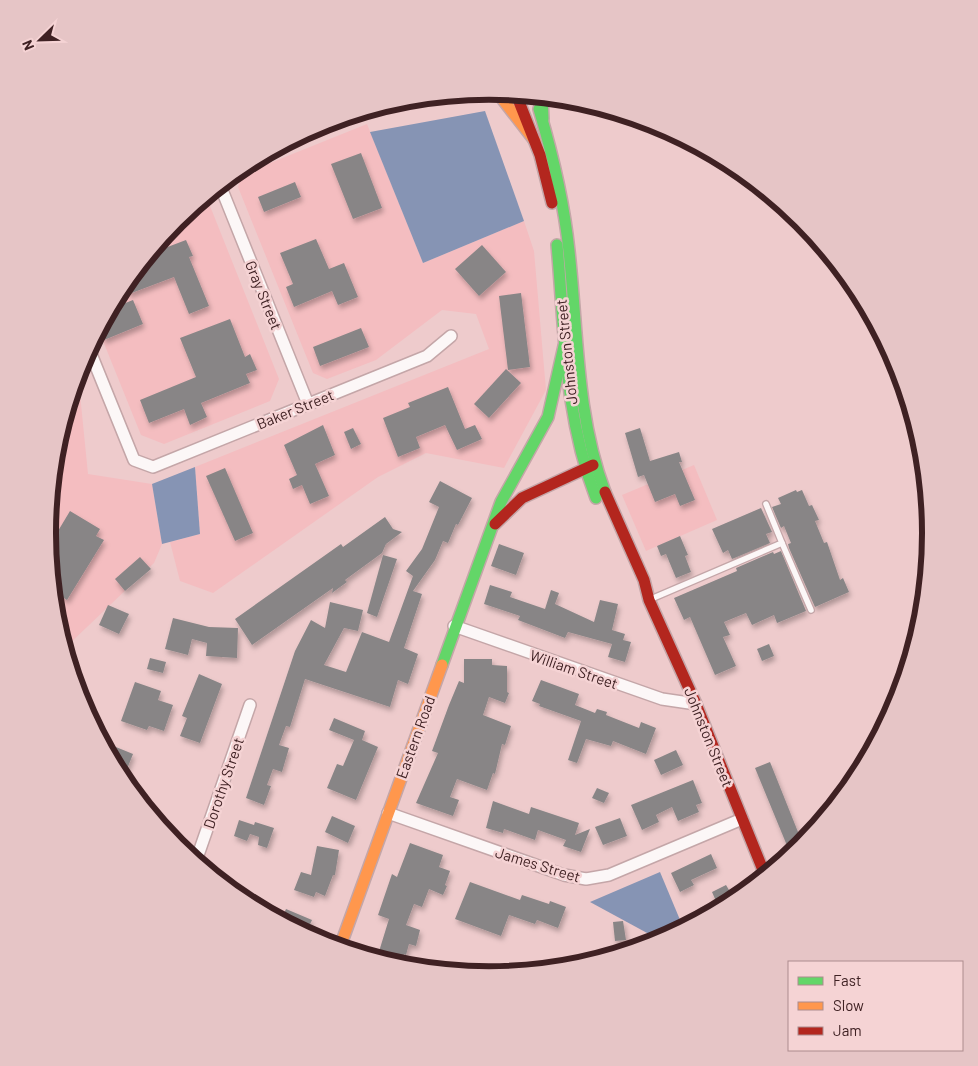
<svg xmlns="http://www.w3.org/2000/svg" width="978" height="1066" font-family="Barlow,sans-serif">
	<defs>
		<filter id="shadow"><feDropShadow dx="2" dy="4" stdDeviation="2.5" flood-color="#0004"/></filter>
	</defs>
	<rect width="100%" height="100%" fill="#eecbcc"/>
	<g fill="#f4bdc0">
		<path d="M367,124l56,139 101,-42 10,30 12,139 -42,78 -78,-15 -48,24 -165,116 -33,-12 -10,-39 30,-8 -5,-67 294,-118 -13,-35 -34,-4 -66,50 -49,19 -14,-6 -75,-186 5,-13z"/>
		<path d="M200,202l10,4 69,173 -9,22 -106,43 -23,-9 -42,-104 23,-44 55,-66z"/>
		<path d="M78,374l10,100 64,10 10,60 -8,19 -89,85 -9,-29 -8,-86 8,-86z"/>
		<path d="M694,465l23,55 -71,31 -24,-56z"/>
	</g>
	<g fill="#8694b4">
		<path d="M485,111l39,110 -101,42 -53,-131z"/>
		<path d="M195,467l5,67 -38,10 -10,-60z"/>
		<path d="M660,872l23,55 -23,13 -70,-38z"/>
	</g>
	<g fill="#888586" filter="url(#shadow)">
		<path d="M361,153l21,55 -29,11 -22,-55z"/>
		<path d="M295,182l6,15 -37,15 -6,-15z"/>
		<path d="M316,239l13,30 15,-6 14,34 -20,8 -6,-14 -38,16 -8,-20 7,-3 -13,-31z"/>
		<path d="M186,240l7,16 -4,1 20,49 -20,8 -15,-37 -45,17 -4,-10 24,-30z"/>
		<path d="M482,245l24,27 -27,24 -24,-27z"/>
		<path d="M521,293l9,74 -22,3 -9,-74z"/>
		<path d="M133,300l10,24 -39,16 -4,-10 10,-21z"/>
		<path d="M230,319l15,38 5,-3 7,16 -11,4 4,9 -49,20 6,14 -17,8 -6,-16 -35,14 -9,-23 56,-23 -16,-39z"/>
		<path d="M361,328l8,19 -49,19 -7,-19z"/>
		<path d="M506,369l15,14 -32,35 -15,-14z"/>
		<path d="M448,387l17,42 10,-4 7,14 -25,11 -12,-25 -29,12 4,11 -22,9 -15,-39 27,-11 -2,-4z"/>
		<path d="M323,425l12,30 -20,9 14,32 -19,8 -8,-19 -9,4 -4,-10 8,-4 -13,-30z"/>
		<path d="M353,428l8,16 -10,5 -7,-17z"/>
		<path d="M640,428l10,33 29,-9 3,10h-3l16,38 -15,6 -5,-12 -20,8 -11,-27 -6,2 -13,-44z"/>
		<path d="M225,468l28,65 -18,8 -29,-65z"/>
		<path d="M440,481l32,17 -14,27 -2,-1 -8,19 -5,-2 -8,19 -22,31 9,3 -18,54 14,6 -10,30 -10,-4 -8,27 -85,-28 -15,48 -4,-1 -7,19 10,3 -7,24 -9,-3 -6,16 4,1 -7,19 -18,-7 49,-147 16,-31 14,8 5,-26 33,8 -5,21 -14,-3 -20,37 22,7 16,-40 27,10 24,-66 -7,-5 16,-22 17,-42 -10,-5z"/>
		<path d="M796,490l1,2 5,-2 7,16 3,-1 7,15 -4,1 9,22 3,-1 13,38 3,-2 6,14 -34,15 -26,-59 -1,-4 3,-1 -7,-17 -3,2 -9,-21 9,-3 -3,-6z"/>
		<path d="M761,508l11,24 -6,2 4,9 -38,16 -4,-9 -5,3 -11,-24z"/>
		<path d="M70,511l30,18 -4,7 8,4 -37,60 -14,-9 -4,-45z"/>
		<path d="M385,517l8,12 9,3 -16,12 -4,9 -37,27 2,2 -15,11 1,-5 -81,57 -17,-26 106,-75 2,3z"/>
		<path d="M680,536l8,19 -3,1 6,16 -15,6 -10,-24 -5,2 -4,-10z"/>
		<path d="M499,544l25,9 -8,22 -25,-9z"/>
		<path d="M781,551l25,60 -29,12 -3,-8 -22,10 -6,-12 -22,9 6,13 -7,2 13,29 -21,9 -25,-58 -6,3 -10,-22 63,-27 -1,-3 37,-16 1,2z"/>
		<path d="M383,555l14,4 -20,58 -10,-4z"/>
		<path d="M140,557l11,12 -26,22 -10,-12z"/>
		<path d="M490,585l22,7 -2,5 35,12 6,-19 8,3 -4,11 39,18 6,-22 18,4 -6,26 13,4 -2,6 8,2 -6,20 -17,-5 4,-13 -44,-12 -3,6 -47,-18 2,-4 -36,-12z"/>
		<path d="M108,605l21,9 -10,20 -20,-9z"/>
		<path d="M173,618l36,9 29,1 -1,30 -31,-2 1,-13 -15,-4 -4,16 -23,-6z"/>
		<path d="M769,644l5,12 -12,5 -5,-12z"/>
		<path d="M150,658l16,4 -3,11 -16,-4z"/>
		<path d="M464,659h28v6l15,1v26l2,1 -4,10 -16,-6 -6,18 28,11 -6,19 -3,-1 -7,30 -2,-1 -6,17 -30,-11 -7,18 9,3 -6,16 -37,-13 22,-50 -6,-2 17,-46 10,-24 5,2z"/>
		<path d="M199,674l23,10 -22,59 -20,-7 7,-18 -5,-2z"/>
		<path d="M541,680l38,14 -4,11 20,8 2,-4 10,3 -1,3 33,13 2,-6 15,6 -10,26 -33,-13 -2,5 -25,-7 -9,24 -9,-3 13,-39 -42,-15 1,-2 -8,-3z"/>
		<path d="M135,682l26,9 -3,9 15,5 -9,26 -15,-5 -2,4 -26,-9z"/>
		<path d="M334,718l31,13 -3,9 16,7 -22,53 -29,-12 10,-24 6,2 11,-26 -25,-10z"/>
		<path d="M111,745l22,9 -10,25 -15,-26z"/>
		<path d="M676,750l7,15 -22,10 -7,-15z"/>
		<path d="M770,762l32,80 -14,6 -33,-80z"/>
		<path d="M693,780l9,23 -6,2 3,7 -21,9 -6,-14 -16,8 3,7 -17,8 -11,-25z"/>
		<path d="M597,788l12,5 -5,10 -12,-5z"/>
		<path d="M493,801l36,13 2,-7 48,16 -4,12 15,-6 -9,23 -18,-6 3,-6 -28,-10 -3,10 -31,-11 -1,4 -17,-5z"/>
		<path d="M332,816l23,10 -7,17 -23,-11z"/>
		<path d="M620,818l7,18 -24,9 -8,-18z"/>
		<path d="M239,820l15,5 1,-3 19,6 -7,20 -9,-3 1,-8 -9,-3 -3,7 -13,-5z"/>
		<path d="M410,843l33,12 -4,12 11,4 -5,14 2,1 -4,9 -14,-6 -7,18 -8,-3 -8,21 14,5 -4,16 -7,-2 -3,11 -2,-1 -1,3 -16,-5 -3,8 -7,-2 12,-39 -11,-4 14,-41 5,3z"/>
		<path d="M317,846l22,4 -4,25h-2l-8,21 -9,-4 -2,5 -20,-7 7,-18 10,3z"/>
		<path d="M711,854l6,14 -26,12 3,5 -14,7 -9,-19z"/>
		<path d="M470,882l50,18 2,-5 27,9 1,-3 16,6 -8,21 -21,-8 -2,4 -26,-9 -8,21 -46,-17z"/>
		<path d="M726,885l9,15 -31,17 -4,-9 16,-7 -4,-9z"/>
		<path d="M286,909l26,11 -6,13 -25,-13z"/>
		<path d="M623,921l3,19 -11,1 -2,-19z"/>
	</g>
	<g fill="none" stroke-linecap="round" stroke-linejoin="round">
		<defs>
			<g id="lane">
				<path d="M782,543l29,67"/>
				<path d="M651,599l131,-56 -16,-39"/>
			</g>
			<g id="street">
				<path d="M220,185l88,219"/>
				<path d="M89,349l45,111 19,7 274,-111 24,-20"/>
				<path d="M454,626l208,73 34,5"/>
				<path d="M388,813l176,62 22,4 23,-4 133,-56"/>
				<path d="M196,861l54,-156"/>
			</g>
			<g id="fast">
				<path d="M542,97l1,22"/>
				<path d="M539,109c14,47 25,93 30,142 9,81 7,164 36,241"/>
				<path d="M304,134l52,-20"/>
				<path d="M557,245c8,87 7,170 39,253"/>
				<path d="M442,665l59,-163 47,-85 16,-71"/>
			</g>
			<g id="slow">
				<path d="M497,92l38,49"/>
				<path d="M340,947l102,-282"/>
			</g>
			<g id="jam">
				<path d="M516,94l24,61 12,48"/>
				<path d="M605,492l39,88 5,20 47,104 69,171"/>
				<path d="M495,524l27,-26 71,-33"/>
			</g>
		</defs>
		<use href="#lane" stroke="#c4a6a8" stroke-width="8"/>
		<use href="#street" stroke="#c4a6a8" stroke-width="14"/>
		<use href="#fast" stroke="#c4a6a8" stroke-width="14"/>
		<use href="#slow" stroke="#c4a6a8" stroke-width="14"/>
		<use href="#jam" stroke="#c4a6a8" stroke-width="14"/>
		<use href="#lane" stroke="#fcf7f7" stroke-width="5.5"/>
		<use href="#street" stroke="#fcf7f7" stroke-width="11"/>
		<use href="#fast" stroke="#63d668" stroke-width="11"/>
		<use href="#slow" stroke="#ff974d" stroke-width="11"/>
		<use href="#jam" stroke="#b3261e" stroke-width="11"/>
	</g>
	<g text-anchor="middle" dominant-baseline="central" stroke-width="5" stroke-linejoin="round" paint-order="stroke">
		<g font-size="15" fill="#3f2123" stroke="#f5d3d4">
			<text transform="translate(264 295) rotate(68)">Gray Street</text>
			<text transform="translate(566 352) rotate(-96)">Johnston Street</text>
			<text transform="translate(295 409) rotate(-22)">Baker Street</text>
			<text transform="translate(574 669) rotate(19)">William Street</text>
			<text transform="translate(415 737) rotate(-70)">Eastern Road</text>
			<text transform="translate(709 737) rotate(68)">Johnston Street</text>
			<text transform="translate(223 783) rotate(-71)">Dorothy Street</text>
			<text transform="translate(538 864) rotate(17)">James Street</text>
		</g>
	</g>
	<path d="M0 0H978V1066H0ZM56 533a433 433 0 1 1 866 0a433 433 0 1 1-866 0Z" fill="#e6c5c6" fill-rule="evenodd"/>
	<path fill="none" stroke="#3f2123" stroke-width="6" d="M56 533a433 433 0 1 1 866 0a433 433 0 1 1-866 0Z"/>
	<rect x="788" y="961" width="175" height="90" fill="#f5d3d4" stroke="#ac8c8d"/>
	<rect x="798" y="977" width="25" height="8" fill="#63d668" stroke="#ac8c8d"/>
	<text x="833" y="986" font-size="15" fill="#3f2123">Fast</text>
	<rect x="798" y="1002" width="25" height="8" fill="#ff974d" stroke="#ac8c8d"/>
	<text x="833" y="1011" font-size="15" fill="#3f2123">Slow</text>
	<rect x="798" y="1027" width="25" height="8" fill="#b3261e" stroke="#ac8c8d"/>
	<text x="833" y="1036" font-size="15" fill="#3f2123">Jam</text>
	<g transform="translate(40 40) rotate(247)" stroke="#f5d3d4" stroke-width="4" paint-order="stroke">
	<path d="M0-4L9 19L0 12L-9 19Z" fill="#3f2123"/>
	<text y="-8" font-size="14" font-weight="bold" text-anchor="middle" fill="#3f2123">N</text>
	</g>
</svg>
